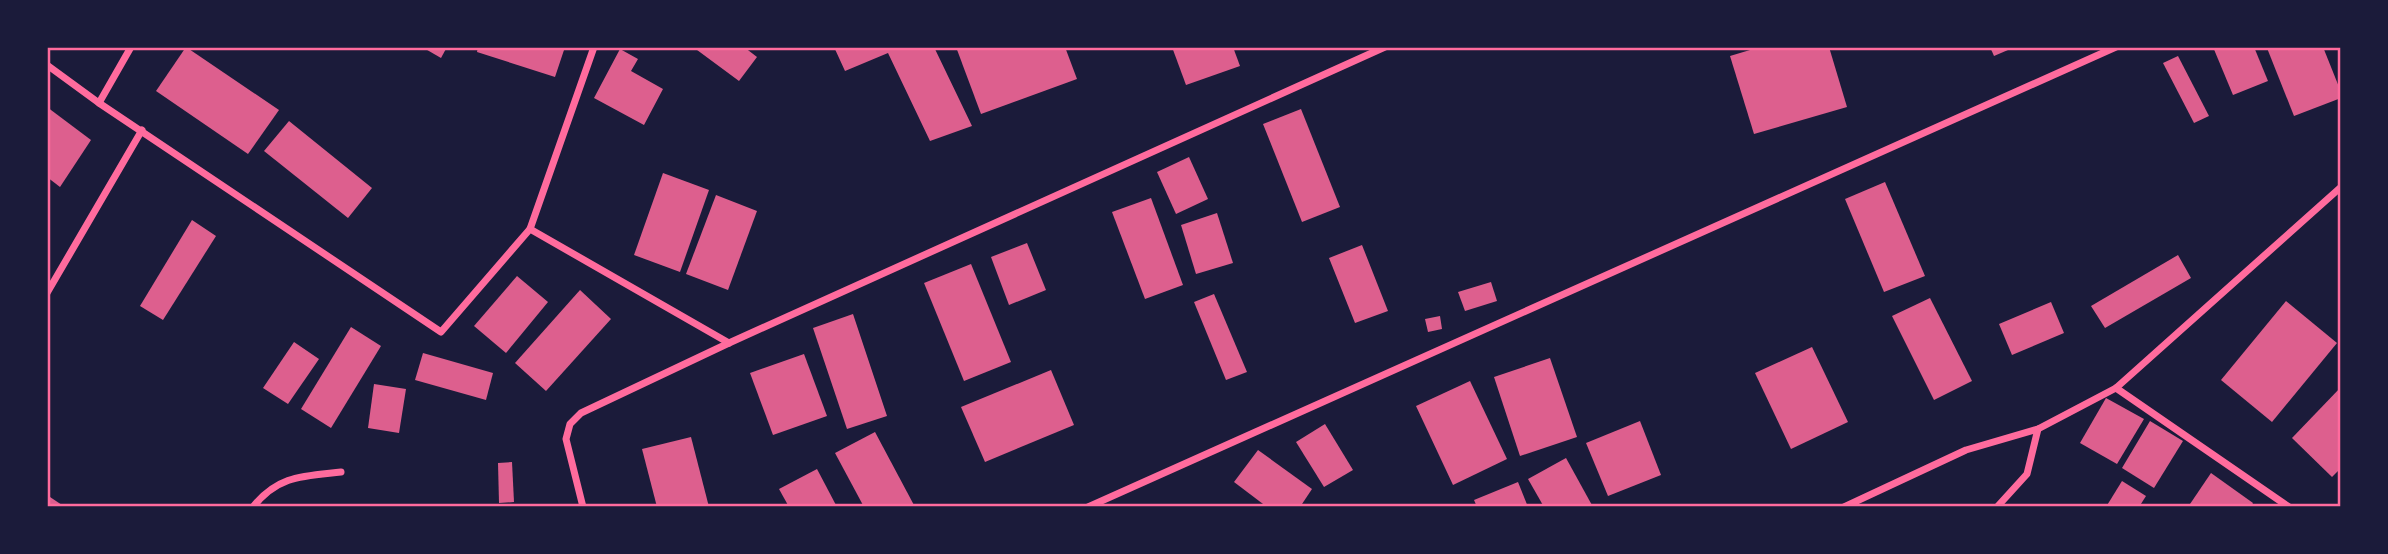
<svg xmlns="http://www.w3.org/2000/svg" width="2388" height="554" font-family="'Sofia Sans Condensed',sans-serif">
	<rect width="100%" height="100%" fill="#1b1b3a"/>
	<g fill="#dd5f8e">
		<path d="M186,47l93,63 -31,44 -92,-63z"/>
		<path d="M422,47h25l-6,11z"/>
		<path d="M478,47h87l-10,30 -78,-25z"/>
		<path d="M693,47h51l13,10 -18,24z"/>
		<path d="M834,47h100l38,79 -42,15 -42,-88 -43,18z"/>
		<path d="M956,47h109l12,32 -96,35z"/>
		<path d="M1172,47h61l7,19 -54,19z"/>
		<path d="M1760,47h69l18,60 -93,27 -24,-78z"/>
		<path d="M1990,47h25l-21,9z"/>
		<path d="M2213,47h41l14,34 -35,14z"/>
		<path d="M2270,47h53l18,45v6l-47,18 -27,-68z"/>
		<path d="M620,49l18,10 -7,12 32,18 -19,36 -50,-27z"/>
		<path d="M2178,56l31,60 -15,7 -31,-60z"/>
		<path d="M47,107l44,33 -31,47 -13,-10z"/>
		<path d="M1301,109l39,98 -38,15 -39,-98z"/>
		<path d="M289,121l83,67 -24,30 -84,-67z"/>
		<path d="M1189,157l19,42 -32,15 -19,-42z"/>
		<path d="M663,173l46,17 -29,82 -46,-17z"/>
		<path d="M1885,182l40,94 -41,16 -39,-93z"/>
		<path d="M716,195l41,16 -29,79 -42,-16z"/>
		<path d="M1151,198l32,87 -38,14 -33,-87z"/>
		<path d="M1217,213l16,50 -37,11 -15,-49z"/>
		<path d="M192,220l24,16 -53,84 -23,-14z"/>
		<path d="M1027,243l19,47 -37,15 -18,-48z"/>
		<path d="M1362,245l26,66 -33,12 -26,-65z"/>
		<path d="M2178,255l13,23 -86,50 -14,-22z"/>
		<path d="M971,264l40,98 -47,19 -40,-98z"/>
		<path d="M517,276l31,26 -42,51 -32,-27z"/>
		<path d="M1491,282l6,19 -32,10 -7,-19z"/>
		<path d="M580,290l31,29 -65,72 -31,-28z"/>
		<path d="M1214,294l33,78 -21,8 -32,-78z"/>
		<path d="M1930,298l42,83 -38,19 -42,-84z"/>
		<path d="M2286,301l51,42 -65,79 -51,-42z"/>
		<path d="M2051,302l13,31 -52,22 -13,-31z"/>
		<path d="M853,314l34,102 -40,13 -34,-101z"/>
		<path d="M1440,316l2,13 -14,3 -3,-13z"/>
		<path d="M351,327l30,19 -50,82 -30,-19z"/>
		<path d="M294,342l25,17 -31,45 -25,-16z"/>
		<path d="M1812,347l36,75 -57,27 -36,-76z"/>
		<path d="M423,353l70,20 -7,27 -71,-20z"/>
		<path d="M804,354l23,62 -54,19 -23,-62z"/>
		<path d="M1550,358l27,79 -57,19 -26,-79z"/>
		<path d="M1051,370l23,55 -89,37 -24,-55z"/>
		<path d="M1470,381l37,78 -54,26 -37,-79z"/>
		<path d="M374,384l32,5 -7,44 -31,-5z"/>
		<path d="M2341,387v81l-9,9 -40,-39z"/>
		<path d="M2106,398l38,21 -27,45 -37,-21z"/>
		<path d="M1640,421l21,54 -53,21 -22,-53z"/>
		<path d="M2150,421l33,20 -29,47 -32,-20z"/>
		<path d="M1325,424l28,46 -29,17 -28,-45z"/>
		<path d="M875,432l40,75h-51l-29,-54z"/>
		<path d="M691,437l18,70h-52l-15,-58z"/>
		<path d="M1258,450l54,39 -12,18h-33l-33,-25z"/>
		<path d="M1566,458l27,49h-49l-16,-28z"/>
		<path d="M512,462l2,40 -15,1 -1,-40z"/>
		<path d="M817,469l20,38h-48l-10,-18z"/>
		<path d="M2211,473l42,30 -2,4h-63z"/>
		<path d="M2122,481l24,15 -7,11h-33z"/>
		<path d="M1518,482l10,25h-51l-3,-7z"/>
		<path d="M47,495l18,12h-18z"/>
	</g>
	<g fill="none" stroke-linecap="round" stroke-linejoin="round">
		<g stroke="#ff6b9d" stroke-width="7">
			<path d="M47,65l52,38 342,229 89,-103 199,114"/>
			<path d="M99,103l32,-56"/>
			<path d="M530,229l64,-182"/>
			<path d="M47,293l95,-163"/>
			<path d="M2116,388l173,119"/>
			<path d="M253,507c25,-32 51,-31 88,-35"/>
			<path d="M583,507l-17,-68 4,-15 11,-11 148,-70 656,-296"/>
			<path d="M1088,507l1028,-460"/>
			<path d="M1844,507l122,-57 72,-21 78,-41 225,-201"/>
			<path d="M1997,507l30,-33 11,-45"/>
		</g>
	</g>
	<rect width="2388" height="554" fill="none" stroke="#1b1b3a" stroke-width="98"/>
	<rect x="49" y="49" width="2290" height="456" fill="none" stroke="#ff6b9d" stroke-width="2.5"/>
</svg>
